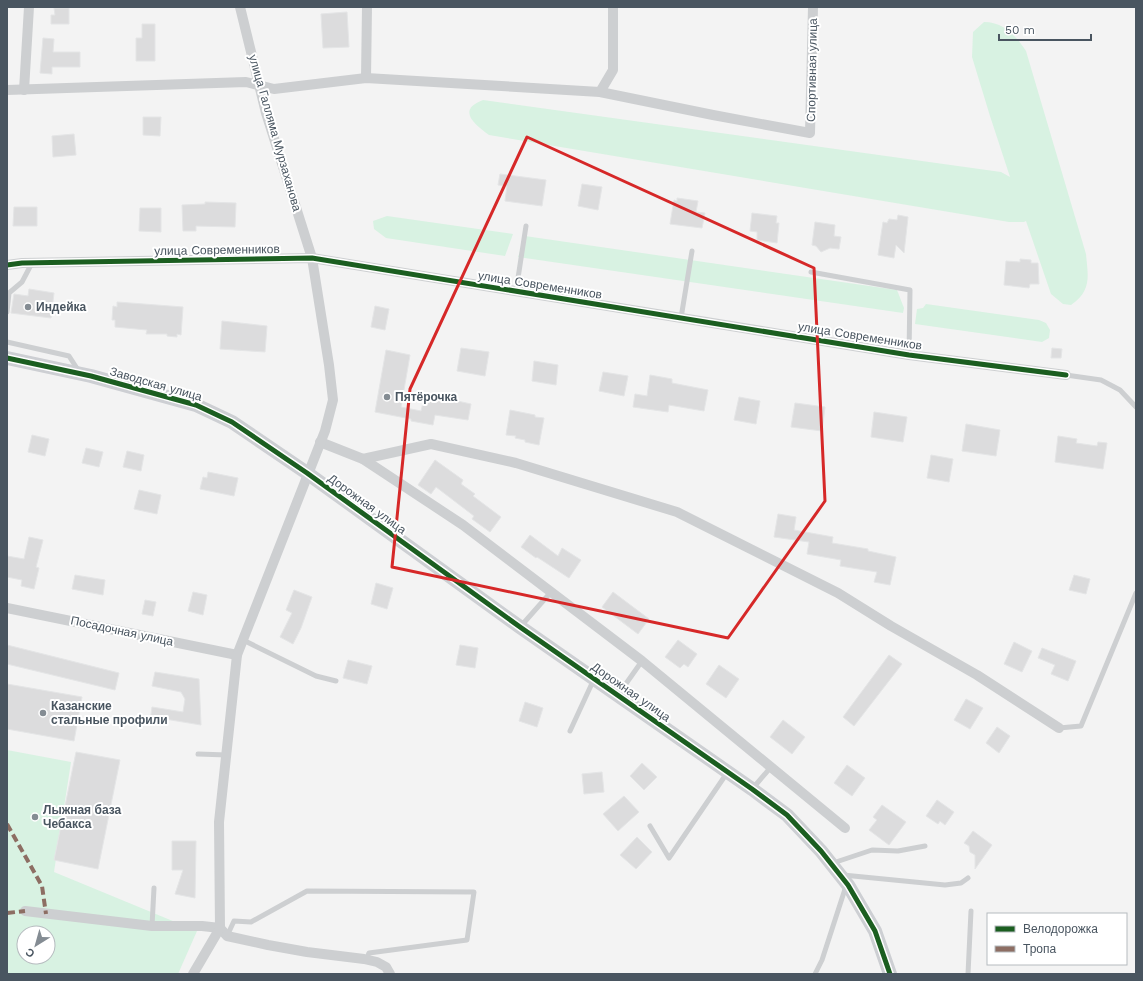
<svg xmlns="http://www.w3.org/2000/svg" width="1143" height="981" font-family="'Work Sans',sans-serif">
	<rect width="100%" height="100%" fill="#f3f3f3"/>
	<g fill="#d8f2e2" fill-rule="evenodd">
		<path d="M984,22c20,0 32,14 42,29l60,203c2,22 6,37 -15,51l-8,-1 -12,-10 -25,-73 -2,1h-15l-520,-87c-14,-10 -33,-25 -6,-35l518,72 9,5 -20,-61 -18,-59 1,-25z"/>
		<path d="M387,216l126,18 -8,22 -119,-18 -12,-9 -1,-8z"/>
		<path d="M525,236l372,54 7,18 -1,5 -385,-56z"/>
		<path d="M926,304l113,16 7,3 4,7 -1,8 -7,4 -127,-18 2,-15 6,-1z"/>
		<path d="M7,750l64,12 -17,110 143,59 -19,43h-171zM24,933h24v24h-24z"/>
	</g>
	<g fill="#dcdcdd" stroke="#e4e5e6">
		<path d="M54,8h15v16h-18v-9h4z"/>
		<path d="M347,12l2,35 -26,1 -2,-34z"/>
		<path d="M142,24h13v37h-19v-23h6z"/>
		<path d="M43,38l11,1 -1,13h27v15h-28v7l-12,-1z"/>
		<path d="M143,117h18l-1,19 -17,-1z"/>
		<path d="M74,134l2,21 -23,2 -1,-21z"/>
		<path d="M500,174l46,6 -4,26 -37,-5 2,-15 -9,-1z"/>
		<path d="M582,184l20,3 -4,23 -20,-4z"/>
		<path d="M677,198l21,3 -2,11 9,1 -3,15 -32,-4 4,-24 3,1z"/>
		<path d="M205,202l31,1 -1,24 -39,-1v5h-13l-1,-26 23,-1z"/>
		<path d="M14,207h23v19h-24z"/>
		<path d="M140,208h21v24l-22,-1z"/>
		<path d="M752,213l25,3 -1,7h3l-2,20 -20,-3v-8l-7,-1z"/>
		<path d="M898,215l10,2 -4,36 -8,-8 -2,13 -16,-3 5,-33 4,1 2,-4 8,1z"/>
		<path d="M815,222l20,3 -1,11 7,1 -2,12 -9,-1 -9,4 -5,-6 -4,-1z"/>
		<path d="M1020,259l11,1v3h7l1,21h-9l-1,4 -25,-3 2,-24 14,1z"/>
		<path d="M29,289l25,4 -3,25 -40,-5 3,-19 14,2z"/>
		<path d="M117,302l66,5 -2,28 -4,-1v3l-10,-1v-2h-21l1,-4 -32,-3v-7h-3l1,-14 4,1z"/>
		<path d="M375,306l14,3 -4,21 -14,-3z"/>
		<path d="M222,321l45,5 -2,26 -45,-3z"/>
		<path d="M461,348l28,4 -4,24 -28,-5z"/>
		<path d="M1052,348l10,1 -1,9h-10z"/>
		<path d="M386,350l24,5 -9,52 20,4 4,-17 14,3 32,7 -3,16 -33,-5 -2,10 -22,-4v-2l-36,-7z"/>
		<path d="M534,361l24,4 -2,20 -24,-4z"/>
		<path d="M603,372l25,4 -4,20 -25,-5z"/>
		<path d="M650,375l22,4v4l36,7 -4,21 -35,-6 -1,7 -35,-5 2,-13 12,2z"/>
		<path d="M739,397l21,4 -4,23 -22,-4z"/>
		<path d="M795,403l30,4 -3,24 -31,-4z"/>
		<path d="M510,410l25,5v2l9,1 -5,27 -14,-3v-2l-10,-2 1,-2 -10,-1z"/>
		<path d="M874,412l33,5 -4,25 -32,-5z"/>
		<path d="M966,424l34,6 -4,26 -34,-5z"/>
		<path d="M32,435l17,4 -4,17 -17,-4z"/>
		<path d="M1058,436l19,3 -1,4 21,3 1,-4 9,1 -4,26 -48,-7z"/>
		<path d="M86,448l17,4 -4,15 -17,-4z"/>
		<path d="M127,451l17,4 -3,16 -18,-4z"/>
		<path d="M931,455l22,4 -4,23 -22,-4z"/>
		<path d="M435,460l28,20 -2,4 14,10 -2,2 28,21 -11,15 -18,-13 2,-3 -38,-29 -5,7 -13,-9z"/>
		<path d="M208,472l30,6 -4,18 -34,-7 3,-12 4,1z"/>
		<path d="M139,490l22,5 -4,19 -23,-5z"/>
		<path d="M778,514l18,3 -2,13 39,7 -1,6 36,6v2l28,6 -6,28 -16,-3 3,-10 -37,-6 1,-6 -34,-6 2,-12 -35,-5z"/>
		<path d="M530,535l28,21 4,-8 19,12 -12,18 -32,-21 -1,1 -15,-11z"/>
		<path d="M29,537l14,3 -7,27 3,1 -5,21 -13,-3 1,-6 -15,-3v-21l17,3z"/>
		<path d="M75,575l30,5 -2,15 -31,-6z"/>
		<path d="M1074,575l16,4 -4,15 -17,-4z"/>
		<path d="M376,583l17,5 -6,21 -16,-5z"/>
		<path d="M294,590l18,7 -11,31 -8,16 -13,-7 12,-24 -6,-3z"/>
		<path d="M193,592l14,3 -4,20 -15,-4z"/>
		<path d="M613,592l36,27 -11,15 -36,-27z"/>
		<path d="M145,600l11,2 -3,14 -11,-2z"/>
		<path d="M678,640l19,14 -9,13 -4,-3 -4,4 -15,-11z"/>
		<path d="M1014,642l18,9 -10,21 -18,-8z"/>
		<path d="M7,645l112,28 -4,17 -108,-26z"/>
		<path d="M460,645l18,3 -3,20 -19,-3z"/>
		<path d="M1042,648l34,13 -8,20 -17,-7 4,-9 -17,-7z"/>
		<path d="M889,655l13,9 -48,62 -11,-9z"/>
		<path d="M348,660l24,6 -5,18 -24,-6z"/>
		<path d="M719,665l20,14 -13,19 -20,-14z"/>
		<path d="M155,672l44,7 2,46 -36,-6v5l-15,-2 2,-15 31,5 2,-13 -4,-7 -29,-6z"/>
		<path d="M7,684l75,13 -8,44 -67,-12z"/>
		<path d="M966,699l17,9 -13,21 -16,-9z"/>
		<path d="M525,702l18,6 -6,19 -18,-6z"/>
		<path d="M783,720l22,17 -13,17 -22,-17z"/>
		<path d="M997,727l13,9 -11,17 -13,-10z"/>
		<path d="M76,752l44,8 -22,109 -44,-9z"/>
		<path d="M642,763l15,14 -13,13 -14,-14z"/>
		<path d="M847,765l18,13 -13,18 -18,-13z"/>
		<path d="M602,772l2,20 -20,2 -2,-20z"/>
		<path d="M624,796l15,16 -21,19 -15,-17z"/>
		<path d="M937,800l17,12 -9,13 -5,-4 -2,3 -12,-8z"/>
		<path d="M882,805l24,17 -17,23 -20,-15 8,-10 -4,-3z"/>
		<path d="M973,831l19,14 -17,24v-14l-5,-3 -1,-6 -5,-3z"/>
		<path d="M637,837l15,15 -16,17 -16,-14z"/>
		<path d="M172,841h24l-1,57 -20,-4 8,-24h-11z"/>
	</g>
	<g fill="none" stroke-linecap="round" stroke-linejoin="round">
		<g stroke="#cdcfd1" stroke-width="5">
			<path d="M811,272l99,18 -1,65"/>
			<path d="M516,291l10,-65"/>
			<path d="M7,312l2,-19 13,-11 10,-19"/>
			<path d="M681,318l11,-67"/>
			<path d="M7,342l62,14 9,14"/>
			<path d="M1066,375l35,5 19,10 16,17"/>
			<path d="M521,626l30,-34"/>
			<path d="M243,640l73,36 20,5"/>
			<path d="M618,695l24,-34"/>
			<path d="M1059,728l22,-2 55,-133"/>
			<path d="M570,731l24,-52"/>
			<path d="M198,754l29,1"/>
			<path d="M753,788l18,-21"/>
			<path d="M650,826l19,32 58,-85"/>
			<path d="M833,863l39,-13 26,1 27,-5"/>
			<path d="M843,875l102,10 16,-2 7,-5"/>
			<path d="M152,926l2,-38"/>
			<path d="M227,936l7,-15 17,1 56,-31 167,1 -7,48 -98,13 -3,7"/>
			<path d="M815,974l7,-14 24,-74"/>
			<path d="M968,974l3,-63"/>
		</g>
		<g stroke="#cdcfd1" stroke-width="10">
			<path d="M366,78l1,-71"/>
			<path d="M7,90l239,-8 28,7 92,-11 234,14 113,23 97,18 3,-126"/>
			<path d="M24,90l5,-83"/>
			<path d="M600,92l13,-22v-63"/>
			<path d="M7,265l15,-2 290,-5 597,97 157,20"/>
			<path d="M320,442l43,17 100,66 179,136 203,167"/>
			<path d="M363,459l68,-15 85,19 161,49 161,81 53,33 86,49 82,53"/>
			<path d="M7,608l230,47"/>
			<path d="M25,911l127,15h50l18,2 7,8 41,9 39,7 57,7 13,3 9,5 4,7"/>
			<path d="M193,974l27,-46 -1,-106 18,-167 88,-224 8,-31 -4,-35 -17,-107 -46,-145 -26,-106"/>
		</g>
		<path stroke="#cdcfd3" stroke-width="14" d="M7,358l84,18 105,29 36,17 75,51 213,154 232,162 35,26 34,36 27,34 27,46 15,43"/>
		<g stroke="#8d6e63" stroke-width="4" stroke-dasharray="8 4" stroke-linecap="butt">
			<path d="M7,824l35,62 4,28"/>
			<path d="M7,913l18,-2"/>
		</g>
		<defs>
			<g id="cycleway">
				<path d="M7,265l15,-2 290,-5 597,97 157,20"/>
				<path d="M7,358l84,18 105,29 36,17 75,51 213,154 232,162 35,26 34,36 27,34 27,46 15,43"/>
			</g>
		</defs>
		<use href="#cycleway" stroke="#fff" stroke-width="8"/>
		<use href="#cycleway" stroke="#1b5e20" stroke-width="5"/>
	</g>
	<path fill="none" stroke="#d62828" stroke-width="3" stroke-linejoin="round" d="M527,137l287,131 11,233 -97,137 -336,-71 18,-178z"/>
	<g fill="#848c93" stroke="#fff" stroke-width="1.5">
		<circle cx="28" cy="307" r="4"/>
		<circle cx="387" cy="397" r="4"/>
		<circle cx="43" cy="713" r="4"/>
		<circle cx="35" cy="817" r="4"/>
	</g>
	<g text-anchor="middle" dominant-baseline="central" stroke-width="4" stroke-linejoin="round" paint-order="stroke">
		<g font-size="12" fill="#495560" stroke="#fff">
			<text transform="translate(812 70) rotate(-89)">Спортивная улица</text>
			<text transform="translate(275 133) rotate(74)">улица Галляма Мурзаханова</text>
			<text transform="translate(217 250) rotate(-1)">улица Современников</text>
			<text transform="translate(540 285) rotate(9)">улица Современников</text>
			<text transform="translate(860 336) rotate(9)">улица Современников</text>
			<text transform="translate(156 384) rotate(16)">Заводская улица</text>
			<text transform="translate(367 504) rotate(36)">Дорожная улица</text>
			<text transform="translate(122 631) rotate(12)">Посадочная улица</text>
			<text transform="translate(631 692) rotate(35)">Дорожная улица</text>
		</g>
		<g font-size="12" font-weight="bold" fill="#495560" stroke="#fff" text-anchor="start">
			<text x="36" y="307">Индейка</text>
			<text x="395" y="397">Пятёрочка</text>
			<text x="51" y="706">Казанские<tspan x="51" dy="14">стальные профили</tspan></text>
			<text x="43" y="810">Лыжная база<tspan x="43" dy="14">Чебакса</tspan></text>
		</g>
	</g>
	<rect width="1143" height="981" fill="none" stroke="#495560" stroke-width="16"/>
	<rect x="987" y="913" width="140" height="52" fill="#ffffff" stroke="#b6bbbf"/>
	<rect x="995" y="926" width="20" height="6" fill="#1b5e20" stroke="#b6bbbf"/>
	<text x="1023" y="933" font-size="12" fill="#495560">Велодорожка</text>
	<rect x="995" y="946" width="20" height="6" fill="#8d6e63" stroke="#b6bbbf"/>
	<text x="1023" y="953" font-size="12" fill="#495560">Тропа</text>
	<g transform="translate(36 945) rotate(217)"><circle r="19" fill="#ffffff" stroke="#b6bbbf"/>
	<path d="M0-3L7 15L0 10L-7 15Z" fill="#848c93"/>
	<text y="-6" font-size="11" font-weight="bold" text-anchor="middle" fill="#495560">С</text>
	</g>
	<path d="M999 34v6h92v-6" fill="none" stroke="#495560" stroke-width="2"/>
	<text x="1005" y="34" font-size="12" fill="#495560" stroke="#ffffff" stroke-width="3" paint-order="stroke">50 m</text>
</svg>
